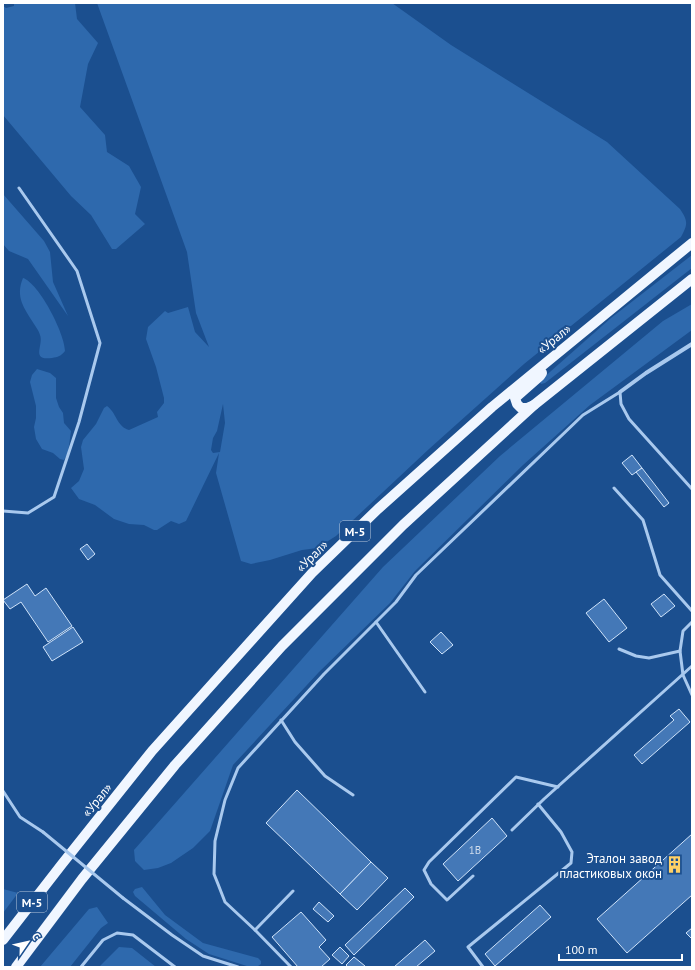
<svg xmlns="http://www.w3.org/2000/svg" width="695" height="970" font-family="'PT Sans',sans-serif">
	<rect width="100%" height="100%" fill="#1b4f8f"/>
	<g fill="#2e69ad" fill-rule="evenodd">
		<path d="M14,3h61l2,16 21,24 -10,21 -8,43 25,28 2,17 22,14 12,21 -6,27 10,10 -29,25h-4l-21,-34 -20,-19 -68,-81v-109l3,2 8,-2z"/>
		<path d="M97,3h295l59,42 156,97 73,67c8,12 8,15 1,28l-157,127 -95,85 -93,87 -19,12 -15,2 -32,10 -19,4 -10,-3 -25,-88 3,-20 -33,68 -7,3 -8,-3 -14,9h-3l-10,-5 -15,-1 -15,-5 -19,-14 -16,-6 -8,-11 8,-7 5,-12 -3,-22 2,-7 13,-16 8,-16 3,-2c9,6 10,21 22,24l29,-13 -1,-5 7,-9v-5l-8,-31 -10,-28 2,-12 17,-16 3,2 20,-6 7,25 14,15 -13,-34 -9,-61zM223,404l2,19 -5,29 -7,1 -2,-3 2,-12 4,-7z"/>
		<path d="M3,194l41,47 6,11 3,30 15,34 -40,-57 -19,-8 -6,-7z"/>
		<path d="M692,255v13l-147,115 -4,1 -1,-2 2,-3 69,-61z"/>
		<path d="M23,278c16,5 42,56 42,73 -4,5 -7,6 -13,7 -22,3 -8,-13 -12,-23 -1,-4 -4,-8 -6,-11 -10,-16 -19,-27 -11,-46z"/>
		<path d="M692,304v26l-102,75 -67,60 -108,106 -25,32 -71,69 -86,93 -23,66 -17,17 -22,15 -13,5 -14,2 -9,-9 -1,-11 249,-283 117,-111 163,-135z"/>
		<path d="M37,369l13,4 6,5v20l3,9 4,6 1,10 7,8 -3,22 -4,7 -4,-1 -7,-6 -11,-4 -6,-10 -2,-12 2,-9v-12l-6,-24 2,-7z"/>
		<path d="M142,887l23,28 38,28 55,15 3,3v3l-3,2 -8,1 -41,-13 -23,-15 -51,-43 -2,-4 2,-3z"/>
		<path d="M3,889l15,4 -15,20z"/>
		<path d="M97,907l11,16 -7,5 -31,39h-30l49,-58z"/>
		<path d="M119,947l13,1 24,19h-57z"/>
	</g>
	<g fill="#4478b7" stroke="#cfe3fa">
		<path d="M632,455l10,13 -10,7 -10,-12z"/>
		<path d="M642,468l27,35 -5,4 -28,-35z"/>
		<path d="M87,544l8,10 -7,6 -8,-11z"/>
		<path d="M27,584l8,12 11,-8 26,38 -24,16 -27,-40 -11,7 -7,-9z"/>
		<path d="M664,594l11,12 -14,11 -10,-13z"/>
		<path d="M604,599l23,29 -18,14 -23,-29z"/>
		<path d="M73,627l10,15 -31,19 -9,-14z"/>
		<path d="M441,632l12,13 -11,9 -12,-12z"/>
		<path d="M679,709l11,13 -48,42 -8,-9 40,-35 -4,-4z"/>
		<path d="M297,790l74,72 -31,32 -74,-71z"/>
		<path d="M492,818l15,18 -49,45 -15,-17z"/>
		<path d="M692,834v61l-65,58 -30,-34z"/>
		<path d="M371,862l17,16 -31,32 -17,-16z"/>
		<path d="M405,888l9,9 -60,58 -9,-10z"/>
		<path d="M319,902l15,14 -6,6 -15,-13z"/>
		<path d="M540,905l11,12 -56,49 -10,-12z"/>
		<path d="M301,912l25,28 -7,7 11,12 -9,8h-23l-26,-30z"/>
		<path d="M692,928v11l-6,-6z"/>
		<path d="M425,940l10,11 -19,16h-22z"/>
		<path d="M340,947l9,9 -7,8 -10,-9z"/>
		<path d="M354,957l11,9 -1,1h-16l-2,-2z"/>
	</g>
	<g fill="none" stroke-linecap="round" stroke-linejoin="round">
		<g stroke="#a9c9ee" stroke-width="3">
			<path d="M614,488l29,32 17,55 32,36"/>
			<path d="M3,511l25,2 26,-16 25,-75 21,-79 -23,-72 -58,-83"/>
			<path d="M376,622l49,70"/>
			<path d="M692,622l-9,9 -3,20 3,24 9,20"/>
			<path d="M619,649l17,7 13,2 31,-7"/>
			<path d="M281,720l14,22 30,34 28,19"/>
			<path d="M3,791l17,26 23,15"/>
			<path d="M512,830l32,-31 148,-133"/>
			<path d="M473,876l-26,24 -16,-16 -7,-14 5,-8 87,-85 42,10"/>
			<path d="M123,898l49,37 31,21 35,11"/>
			<path d="M255,930l38,-39"/>
			<path d="M81,967l22,-27 14,-7 16,2 42,32"/>
			<path d="M291,967l-36,-37 -30,-28 -7,-18 -4,-10 1,-33 10,-41 13,-32 86,-94 72,-72 20,-27 167,-160 37,-23 1,12 8,15 63,70"/>
			<path d="M483,967l-15,-20 103,-84 1,-11 -11,-20 -23,-28"/>
		</g>
		<path stroke="#a9c9ee" stroke-width="4" d="M620,392l26,-19 46,-29"/>
		<g stroke="#f0f6ff" stroke-width="10">
			<path d="M534,405l-7,3h-6l-4,-4 -2,-6 25,-22 2,-3"/>
			<path d="M3,940l59,-76 90,-113 160,-178 66,-64 114,-102 200,-164"/>
			<path d="M16,967l66,-88 93,-114 107,-119 121,-121 131,-120 158,-126"/>
		</g>
		<path stroke="#a9c9ee" stroke-width="3" d="M43,832l80,66"/>
	</g>
	<defs>
		<symbol id="building-bare" viewBox="-9 -9 18 18"><path d="M-4-6H4V6H1V3H-1V6H-4ZM-2.5-4.3h1.7v1.8h-1.7ZM.8-4.3h1.7v1.8H.8ZM-2.5-1h1.7V.8h-1.7ZM.8-1h1.7V.8H.8Z" fill="#ffd166" stroke="#1b4f8f" stroke-width="2.5" paint-order="stroke"/></symbol>
	</defs>
	<g fill-rule="evenodd">
		<use href="#building-bare" x="662" y="852" width="25" height="25"/>
	</g>
	<g text-anchor="middle" dominant-baseline="central" stroke-width="4" stroke-linejoin="round" paint-order="stroke">
		<g font-size="11" fill="#d0dded">
			<text x="475" y="850">1В</text>
		</g>
		<g fill="#1b4f8f" stroke="#bbcadd" stroke-width="1">
			<rect x="340" y="521" width="30" height="20" rx="3"/>
			<rect x="17" y="892" width="30" height="20" rx="3"/>
		</g>
		<g font-size="12" font-weight="bold" fill="#fff">
			<text x="355" y="531">М-5</text>
			<text x="32" y="902">М-5</text>
		</g>
		<g font-size="13" fill="#fff" stroke="#1b4f8f">
			<text transform="translate(554 339) rotate(-39)">«Урал»</text>
			<text transform="translate(312 556) rotate(-45)">«Урал»</text>
			<text transform="translate(97 800) rotate(-51)">«Урал»</text>
		</g>
		<g font-size="13" fill="#fff" stroke="#1b4f8f" text-anchor="end">
			<text x="662" y="858">Эталон завод<tspan x="662" dy="15">пластиковых окон</tspan></text>
		</g>
	</g>
	<rect width="695" height="970" fill="none" stroke="#ffffff" stroke-width="8"/>
	<g transform="translate(28 942) rotate(56)" stroke="#1b4f8f" stroke-width="3" paint-order="stroke">
	<path d="M0-3L7 15L0 10L-7 15Z" fill="#ffffff"/>
	<text y="-6" font-size="11" font-weight="bold" text-anchor="middle" fill="#ffffff">С</text>
	</g>
	<path d="M559 954v6h123v-6" fill="none" stroke="#ffffff" stroke-width="2"/>
	<text x="565" y="954" font-size="12" fill="#ffffff" stroke="#1b4f8f" stroke-width="3" paint-order="stroke">100 m</text>
</svg>
